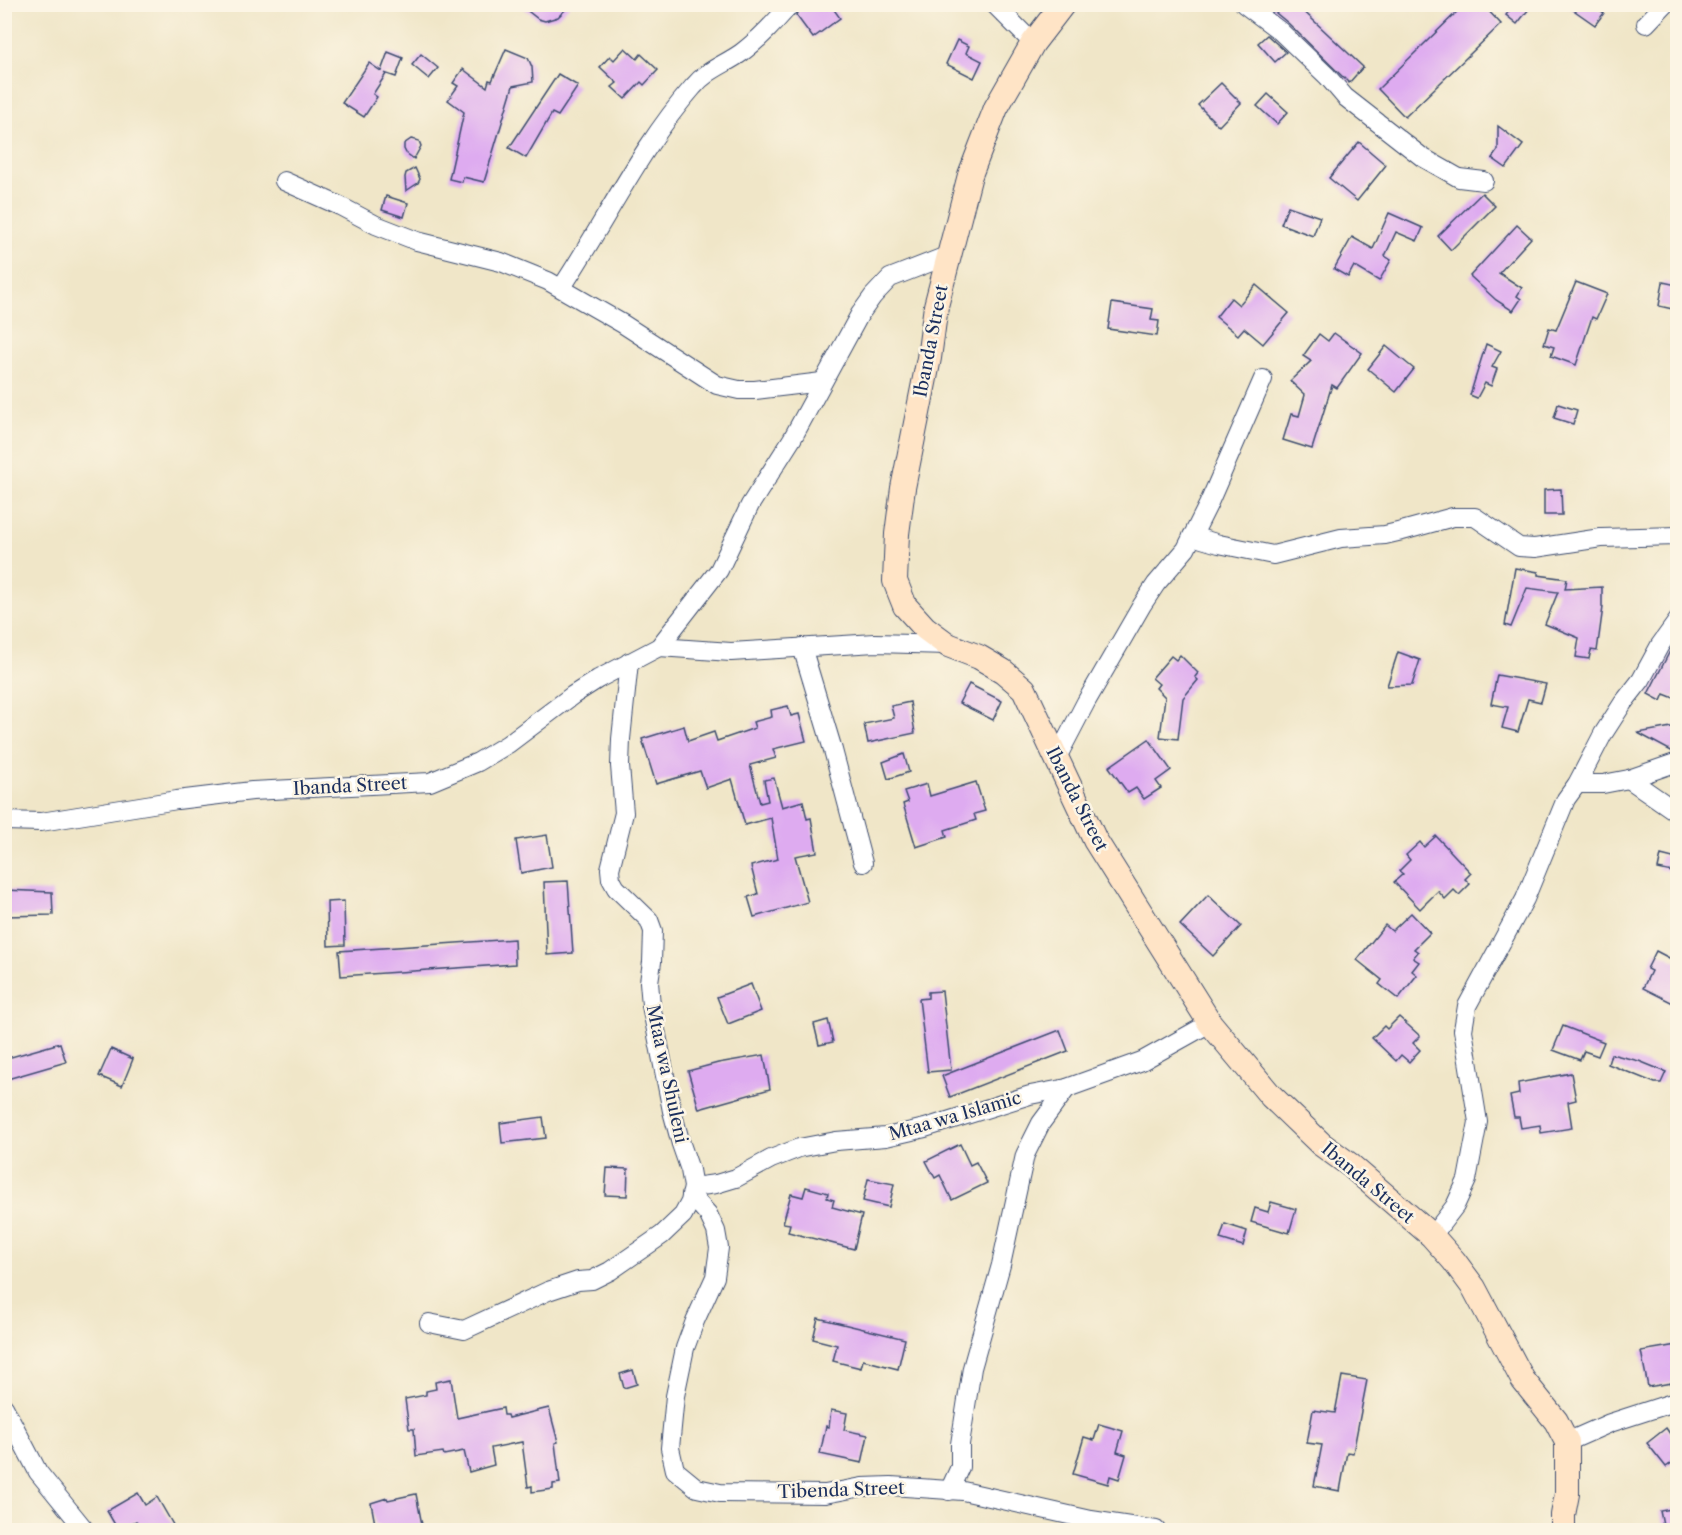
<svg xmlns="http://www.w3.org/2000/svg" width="1682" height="1535" font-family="'Libre Caslon Text',serif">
	<rect width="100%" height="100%" fill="#fcf5e5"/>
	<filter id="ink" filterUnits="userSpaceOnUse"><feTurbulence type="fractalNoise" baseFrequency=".0167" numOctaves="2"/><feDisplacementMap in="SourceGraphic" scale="12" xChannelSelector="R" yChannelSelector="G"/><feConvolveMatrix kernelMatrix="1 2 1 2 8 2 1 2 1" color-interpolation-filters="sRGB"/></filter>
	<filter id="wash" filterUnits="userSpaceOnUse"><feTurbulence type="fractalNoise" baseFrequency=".008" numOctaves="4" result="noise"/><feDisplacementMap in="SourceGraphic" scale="24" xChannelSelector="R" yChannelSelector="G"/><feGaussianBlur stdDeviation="1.35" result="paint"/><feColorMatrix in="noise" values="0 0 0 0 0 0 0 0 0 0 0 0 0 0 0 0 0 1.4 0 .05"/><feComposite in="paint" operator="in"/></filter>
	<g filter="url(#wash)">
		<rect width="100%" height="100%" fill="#f0e6c8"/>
		<g id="blocks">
			<g fill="#deabf0">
				<path d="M519,4h52l-13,13 -13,4 -7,-2z"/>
				<path d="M802,4h28l10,14 -27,20 -17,-23z"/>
				<path d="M1265,4h31l67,63 -14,16 -61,-60z"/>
				<path d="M1465,4h17l19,20 -96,93 -27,-28z"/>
				<path d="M1514,4h19l-16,20 -11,-9z"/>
				<path d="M1565,4h26l13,9 -9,12z"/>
				<path d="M1267,35l19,17 -11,10 -17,-19z"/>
				<path d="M957,40l12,6 -3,7 16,8 -8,17 -28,-14z"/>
				<path d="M625,48l12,11 4,-5 17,16 -14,15 -3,-3 -16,17 -13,-12 5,-4 -17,-16 10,-11 4,4z"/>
				<path d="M506,49l22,9 4,9 1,15 -20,4 -29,96 -21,-5 -1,5 -13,-3 15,-67 -16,-12 10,-14 -5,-3 10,-14 24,18 2,-7 3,1z"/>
				<path d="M388,52l15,6 -7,19 -12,-4 2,1 -13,20 4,3 -13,20 -22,-14 27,-40 12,8z"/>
				<path d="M421,54l17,14 -9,11 -17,-14z"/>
				<path d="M558,74l20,12 -20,30 -6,-3 -26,45 -17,-10z"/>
				<path d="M1221,83l20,20 -22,23 -21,-21z"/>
				<path d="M1268,94l20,18 -11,12 -20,-18z"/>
				<path d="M1498,126l25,19 -17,23 -14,-10 6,-8z"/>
				<path d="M411,139l8,2 2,5 -7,13 -8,-6 -2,-4v-5z"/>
				<path d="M1359,142l27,23 -29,36 -28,-23z"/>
				<path d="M415,168l5,11 -2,4 -12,8 -1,-14 1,-4z"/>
				<path d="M1482,193l13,13 -44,44 -13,-14z"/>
				<path d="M386,196l22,7 -4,14 -22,-7z"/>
				<path d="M1288,206l32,11 -7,19 -32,-12z"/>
				<path d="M1389,213l34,15 -6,13 -21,-9 -11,24 6,4 -12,21 -25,-15 -6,11 -14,-8 18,-32 21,12z"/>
				<path d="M1517,225l14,13 -32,35 23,15 -5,8 4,3 -8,12 -17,-11 -26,-24z"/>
				<path d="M1576,282l31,12 -11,25 -4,-2 -16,48 -25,-9 3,-9 -10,-3 5,-16 7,2z"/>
				<path d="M1663,282l14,3v25l-18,-4z"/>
				<path d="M1256,285l33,28 -26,31 -19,-16 -6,7 -22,-18 15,-19 8,7z"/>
				<path d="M1112,303l41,6 -2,11 8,1 -2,15 -49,-7z"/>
				<path d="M1334,333l28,20 -25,35 -5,-3 -20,64 -29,-9 8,-26 8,2 6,-21 -15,-14 21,-20 -8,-5 16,-22 9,7z"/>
				<path d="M1486,344l15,7 -9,16 5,2 -6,17 -6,-3 -8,15 -7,-3z"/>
				<path d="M1386,346l28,23 -18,23 -28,-23z"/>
				<path d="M1558,404l19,6 -4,14 -19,-6z"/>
				<path d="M1561,489l1,26h-18v-25z"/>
				<path d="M1515,568l23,4v3l29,4 -2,10 37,-2v20h1l-6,44 -6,-1 -2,9 -13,-2 3,-19 -34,-14 13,-32 -31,-4 -16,39 -6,-2z"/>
				<path d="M1677,640v50l-3,8 -10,-4 -3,7 -13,-7 22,-43z"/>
				<path d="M1398,652l22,8 -8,25 -25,1z"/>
				<path d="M1180,655l18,18 -3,4 3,3 -15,18 -5,41 -18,-2 5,-40 -9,-9 3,-4 -7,-6 19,-22 5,4z"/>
				<path d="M1497,675l49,9 -5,18 -13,-3 -10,33 -16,-4 6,-21 -17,-3z"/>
				<path d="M969,684l33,17 -9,19 -34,-17z"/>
				<path d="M910,702l5,31 -47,10 -4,-19 30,-6 -3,-12z"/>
				<path d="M788,706l3,10 8,-2 7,27 -33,8 3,9 -26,7 10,38 8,-2 -4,-21 10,-2 8,29 21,-6 4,18 4,-1 6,34 -22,4 13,46 -54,15 -6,-20 10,-3 -7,-28 27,-7 -7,-41 -26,7 -13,-46 -26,9 -6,-17 -44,13 -14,-45 42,-13 4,15 26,-9 3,9 38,-13 -2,-6 19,-5 -1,-7z"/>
				<path d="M1677,726v25l-4,1 -35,-19z"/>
				<path d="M1149,739l22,31 -15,11 5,7 -17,11 -8,-11 -8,5 -19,-26z"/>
				<path d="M904,754l5,18 -21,7 -5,-17z"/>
				<path d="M976,782l9,29 -11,3 2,6 -31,10 2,7 -31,10 -13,-43 5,-2 -4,-11 23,-7 3,12z"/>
				<path d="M547,835l5,32 -31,6 -5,-33z"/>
				<path d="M1436,836l35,37 -6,6 5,5 -11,11 -5,-5 -9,9 -7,-8 -18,18 -26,-27 9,-8 -4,-3 11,-11 -4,-5 14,-13 4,5z"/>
				<path d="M1661,855l16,4v14l-19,-4z"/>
				<path d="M568,881l5,72 -26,2 -3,-73z"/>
				<path d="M4,890l48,2 1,23 -49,1z"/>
				<path d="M1208,895l33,31 -28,30 -33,-31z"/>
				<path d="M344,901l1,44 -17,1 -1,-44z"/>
				<path d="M1411,913l19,20 -16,16 4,3 -5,6 6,4 -7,9 5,4 -19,24 -19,-15 3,-4 -25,-20 28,-35 7,6z"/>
				<path d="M514,939l1,25 -174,12 -2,-25z"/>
				<path d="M1656,951l21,11v43l-34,-17 8,-17 -4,-2z"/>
				<path d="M751,984l10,27 -33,13 -11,-27z"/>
				<path d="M942,991l9,79 -23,2 -9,-73 9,-1v-6z"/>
				<path d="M1399,1017l21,19 -7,7 7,7 -11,12 -8,-7 -5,6 -24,-23 12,-12 3,3z"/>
				<path d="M828,1020l5,22 -14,3 -5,-21z"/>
				<path d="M1563,1026l41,16 -6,14 -14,-5 -4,9 -27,-10z"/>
				<path d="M1060,1030l8,21 -118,46 -8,-21z"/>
				<path d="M60,1043l6,19 -62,18v-21z"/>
				<path d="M111,1049l22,10 -11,27 -23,-10z"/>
				<path d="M1611,1054l28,7 27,11 -5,11h-6l-47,-19z"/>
				<path d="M764,1055l6,34 -71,20 -11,-38 30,-8z"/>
				<path d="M1571,1073l5,27 -8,2 4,26 -31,5 -1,-8 -19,3 -2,-11h-5l-4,-21 9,-2 -1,-11z"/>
				<path d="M543,1117l3,21 -44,5 -2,-20z"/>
				<path d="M960,1144l10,21 6,-3 11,21 -35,17 -12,-25 -5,3 -9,-17z"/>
				<path d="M607,1168l21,1 -1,27 -22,-1z"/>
				<path d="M868,1179l26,5 -5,23 -26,-6z"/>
				<path d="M806,1187l22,6 -1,5 7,2 -2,7 30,8 -8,34 -66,-17 2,-8 -7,-1 8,-29 12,3z"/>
				<path d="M1271,1202l25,7 -7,24 -38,-11 4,-14 13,4z"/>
				<path d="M1225,1224l22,7 -4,15 -23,-7z"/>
				<path d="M818,1318l87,21 -7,30 -35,-9 -2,8 -28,-7 4,-16 -24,-6z"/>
				<path d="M1677,1345v37l-29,5 -7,-36z"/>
				<path d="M633,1370l4,14 -13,4 -4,-14z"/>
				<path d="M1342,1376l25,4 -14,73 -6,-1 -7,39 -26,-5 8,-41 -15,-2 6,-33 22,3z"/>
				<path d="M451,1379l6,39 46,-10 1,7h3l1,3 41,-10 9,34 -3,1 5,40 -7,1v5l-21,3v-6l-4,1 -6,-45 -31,6 3,17 -25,7 -5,-21 -20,4 -1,-3 -27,4 -2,-27h-5l-4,-30 21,-4v-4l10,-2 -1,-7z"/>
				<path d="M831,1410l16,3 -3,17 24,5 -6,28 -42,-9 6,-28 3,1z"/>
				<path d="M1099,1424l24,7 -6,21 9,3 -7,24 -9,-3 -2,8 -35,-10 11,-37 10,3z"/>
				<path d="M1666,1428l11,16v15l-11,8 -19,-24z"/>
				<path d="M138,1493l7,12 12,-8 19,33h-35l-5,-9 -18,9 -11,-19z"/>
				<path d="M416,1494l7,36h-42l-1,-4 -5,-2 -4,-21 16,-5 1,2z"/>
				<path d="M1677,1508v22h-13l-4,-19z"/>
			</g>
		</g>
	</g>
	<g filter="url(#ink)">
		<use href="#blocks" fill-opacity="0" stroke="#3b4a6e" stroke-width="1.5"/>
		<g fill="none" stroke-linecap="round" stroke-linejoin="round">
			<defs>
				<g id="street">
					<path d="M994,4l39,39"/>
					<path d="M1244,4l36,27 47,45 18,21 77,60 37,21 25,3"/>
					<path d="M1646,24l19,-20"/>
					<path d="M284,181l56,25 36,19 41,16 84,21 47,19 75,43 94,61 22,5h16l67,-8"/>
					<path d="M562,287c43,-65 80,-142 131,-200 15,-18 31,-22 48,-34 19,-14 35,-32 50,-49"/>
					<path d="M1192,536l27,8 54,11 68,-17 44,-3 17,-4 51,-14h22l44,30 16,1 66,-10 77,-2"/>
					<path d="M659,647l72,5 144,-9 73,2"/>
					<path d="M802,647l31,103 30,113"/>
					<path d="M1054,754l7,-4 25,-48 56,-97 14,-21 30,-35 22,-44 55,-126"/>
					<path d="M1629,779l49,34"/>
					<path d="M1577,784h26l26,-5 49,-17"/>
					<path d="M4,821l37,1 136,-22 75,-9 178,-9 48,-20 30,-18 65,-49 25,-16 61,-32 60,-77 31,-65 42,-66 68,-125 13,-18 17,-18 59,-23"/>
					<path d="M693,1187l23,-3 20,-6 35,-19 28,-11 37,-7 50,-4 39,-9 105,-33 37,-7 75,-27 68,-38"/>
					<path d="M691,1195l17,19 8,17 3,17 -4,29 -20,44 -10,27 -10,48 -5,52 5,22 22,18 23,5 105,1 37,-7 29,-1 72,5 128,29 65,10"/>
					<path d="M1432,1236l23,-30 12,-26 11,-58 -15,-92 4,-24 58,-107 41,-100 11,-15 26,-50 20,-31 18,-23 19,-35 18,-25"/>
					<path d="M429,1323l35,7 84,-39 30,-10 14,-1 18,-9 52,-36 21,-20 7,-13 3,-15 -3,-17 -9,-26 -9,-33 -21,-106 -2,-23 3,-20 1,-31 -4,-11 -33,-32 -5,-9 -1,-10 14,-56 -4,-47 1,-27 8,-77"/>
					<path d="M4,1407l34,65 47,58"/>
					<path d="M1567,1442l43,-19 68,-22"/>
					<path d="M949,1491l11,-24v-23l12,-76 29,-103 24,-110 16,-32 26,-35"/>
				</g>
				<path id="secondary" d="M1063,4l-30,39 -37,65 -26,67 -34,131 -7,52 -26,130 -6,46 -2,47 10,25 20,22 23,17 31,12 24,14 21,18 71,151 115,183 61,73 50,48 29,21 82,71 22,25 20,27 49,92 33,41 11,21v52l-4,21v15"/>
			</defs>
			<use href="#street" stroke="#3b4a6e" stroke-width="20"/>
			<use href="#secondary" stroke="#3b4a6e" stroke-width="26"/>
			<use href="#street" stroke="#fff" stroke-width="18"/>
			<use href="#secondary" stroke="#ffe4c6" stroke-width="24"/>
		</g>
	</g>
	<g text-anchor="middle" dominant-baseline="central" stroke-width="5" stroke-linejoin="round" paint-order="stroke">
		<g font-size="18" fill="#1b2f5e" stroke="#fcf5e5">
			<text transform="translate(931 341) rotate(-79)">Ibanda Street</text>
			<text transform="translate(350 786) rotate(-3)">Ibanda Street</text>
			<text transform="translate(1077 799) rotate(63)">Ibanda Street</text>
			<text transform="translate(667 1074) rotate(78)">Mtaa wa Shuleni</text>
			<text transform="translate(955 1116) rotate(-16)">Mtaa wa Islamic</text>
			<text transform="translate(1368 1183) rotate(40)">Ibanda Street</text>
			<text transform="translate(841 1490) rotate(-2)">Tibenda Street</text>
		</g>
	</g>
	<rect width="1682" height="1535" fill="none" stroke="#fcf5e5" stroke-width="24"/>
</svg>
